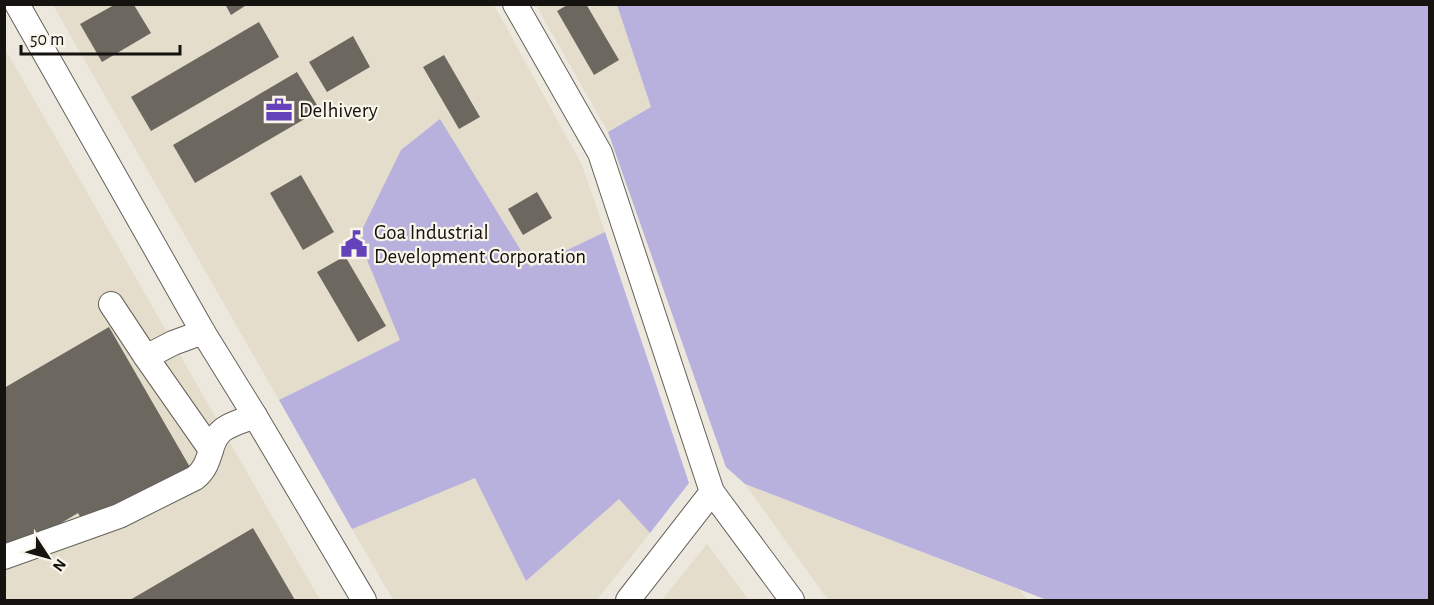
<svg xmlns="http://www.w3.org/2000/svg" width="1434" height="605" font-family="'Alegreya Sans',sans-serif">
	<rect width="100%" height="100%" fill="#ece8de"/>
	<g fill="#e4ddcc">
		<path d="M53,5h441l88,160 23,67 -74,35 -131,73 -121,60z"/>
		<path d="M536,5h81l34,102 -43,25z"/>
		<path d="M4,47l316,553h-315z"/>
		<path d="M475,477l51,103 93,-81 31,34 -53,67h-204l-41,-71z"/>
		<path d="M745,484l275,106 7,10h-199z"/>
		<path d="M707,544l42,56h-87z"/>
	</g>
	<g fill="#b8b1de">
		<path d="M617,5h812v595h-382l-302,-116 -19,-17 -118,-335 43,-25z"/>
		<path d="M440,119l91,148 74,-35 84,251 -39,50 -31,-34 -93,82 -51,-103 -123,51 -73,-129 121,-60 -42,-102 43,-88z"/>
	</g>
	<g fill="#6c6860">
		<path d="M225,4h23l-17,11z"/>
		<path d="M569,4h17l33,56 -25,15 -37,-64z"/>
		<path d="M114,5h20l17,28 -49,29 -22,-38z"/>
		<path d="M259,22l20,35 -128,74 -20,-34z"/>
		<path d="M353,36l17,31 -43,25 -18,-30z"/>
		<path d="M444,55l36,62 -21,12 -36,-62z"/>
		<path d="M297,72l23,38 -125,73 -22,-38z"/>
		<path d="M301,175l33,57 -31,18 -33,-57z"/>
		<path d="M537,192l15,26 -29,17 -15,-26z"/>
		<path d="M345,256l41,70 -28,16 -41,-70z"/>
		<path d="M109,327l82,142 -108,53 -5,-9 -74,44v-169z"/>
		<path d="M253,528l42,72h-165z"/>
	</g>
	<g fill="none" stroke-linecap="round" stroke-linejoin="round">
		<defs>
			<g id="minor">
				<path d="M17,4l186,328 52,84 109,184"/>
				<path d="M515,4l85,149 112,339 80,108"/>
				<path d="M111,304l35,53 27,-14 30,-11"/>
				<path d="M146,357l65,93"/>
				<path d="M4,557l115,-41 76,-38c19,-15 12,-37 29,-49 9,-6 21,-9 31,-13"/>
				<path d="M628,600l84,-108"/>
			</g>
		</defs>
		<use href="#minor" stroke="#656158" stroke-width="26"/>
		<use href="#minor" stroke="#fff" stroke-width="24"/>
	</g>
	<defs>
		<symbol id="office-bare" viewBox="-9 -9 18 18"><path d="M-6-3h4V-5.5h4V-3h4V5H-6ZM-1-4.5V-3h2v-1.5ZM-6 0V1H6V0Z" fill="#6542ba" stroke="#f9f5eb" stroke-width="2.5" paint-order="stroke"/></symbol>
		<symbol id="civic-bare" viewBox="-9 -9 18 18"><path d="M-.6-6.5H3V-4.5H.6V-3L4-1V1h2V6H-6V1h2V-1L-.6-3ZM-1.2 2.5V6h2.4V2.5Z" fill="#6542ba" stroke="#f9f5eb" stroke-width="2.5" paint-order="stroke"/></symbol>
	</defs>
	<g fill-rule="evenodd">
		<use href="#office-bare" x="260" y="91" width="38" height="38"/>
		<use href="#civic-bare" x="335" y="225" width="38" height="38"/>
	</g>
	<g text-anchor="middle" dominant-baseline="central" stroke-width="4.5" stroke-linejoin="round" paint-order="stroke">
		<g font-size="21" fill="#14130f" stroke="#f9f5eb" text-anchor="start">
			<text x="299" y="110">Delhivery</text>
			<text x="374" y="232">Goa Industrial<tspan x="374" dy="24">Development Corporation</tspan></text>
		</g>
	</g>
	<rect width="1434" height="605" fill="none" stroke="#14130f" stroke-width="12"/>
	<g transform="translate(48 557) rotate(126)" stroke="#f9f5eb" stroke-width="4.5" paint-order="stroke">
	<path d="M0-4.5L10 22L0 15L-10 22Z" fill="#14130f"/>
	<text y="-9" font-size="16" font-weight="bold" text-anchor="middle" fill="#14130f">N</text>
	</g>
	<path d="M21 45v9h159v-9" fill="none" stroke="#14130f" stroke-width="3"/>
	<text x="30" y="45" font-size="18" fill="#14130f" stroke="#f9f5eb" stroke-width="4.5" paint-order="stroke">50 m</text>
</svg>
